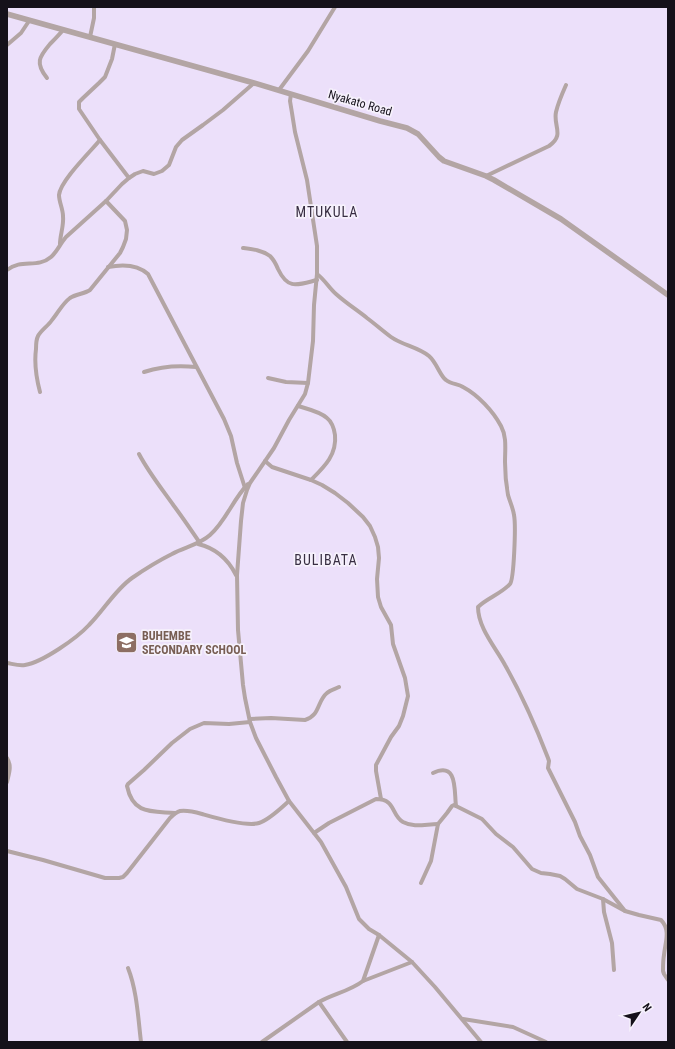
<svg xmlns="http://www.w3.org/2000/svg" width="675" height="1049" font-family="'Roboto Condensed',sans-serif">
	<rect width="100%" height="100%" fill="#ece0fa"/>
	<g fill="none" stroke-linecap="round" stroke-linejoin="round">
		<g stroke="#b3a5a4" stroke-width="4">
			<path d="M90,37l4,-19v-11"/>
			<path d="M115,44l-3,15 -7,18 -6,6 -16,15 -4,4v7l21,31 29,38"/>
			<path d="M7,45l14,-12 8,-12"/>
			<path d="M47,78c-12,-15 -8,-21 3,-34 5,-5 9,-9 13,-14"/>
			<path d="M279,90l29,-39 27,-44"/>
			<path d="M291,94l-1,7 2,12 3,19 12,48 10,66v28l-3,31 -1,36 -5,42 -3,11 -16,26 -15,28 -24,35 -3,7 -4,13 -2,18 -4,54 1,55 5,55 2,13 5,24 6,16 20,39 13,24 32,41 25,45 13,32 10,10 10,6 33,27 23,25 46,55"/>
			<path d="M486,176l63,-30c16,-11 4,-20 7,-34 2,-9 6,-18 10,-27"/>
			<path d="M60,244c0,-9 4,-18 3,-28 0,-7 -4,-14 -4,-21 1,-14 32,-44 41,-55"/>
			<path d="M243,248c9,1 19,2 27,8 3,3 6,8 8,13 10,21 19,16 39,11"/>
			<path d="M108,267c15,-3 29,-3 40,7l76,145 7,17 6,27 8,25"/>
			<path d="M7,270c15,-12 30,-1 44,-13 6,-5 9,-13 15,-20l40,-36 16,-17 7,-6 6,-4 8,-3 11,3 8,-3 7,-6 7,-18 6,-7 21,-15 20,-15 31,-27"/>
			<path d="M317,274c8,6 12,14 19,20 10,9 21,16 31,24 8,6 16,13 24,19 11,8 27,10 38,19 8,7 11,20 17,24 5,4 12,4 17,7 15,8 30,24 38,39 6,11 4,23 4,36 0,11 1,22 3,33 2,7 5,13 6,20 2,10 0,64 -4,69 -9,10 -23,14 -32,23 0,21 18,41 27,58 17,30 31,62 43,93l1,3 -1,7 27,54 5,14 10,19 8,22 27,34"/>
			<path d="M144,372c18,-6 34,-7 52,-5"/>
			<path d="M268,378l18,4 22,1"/>
			<path d="M40,392c-4,-15 -6,-28 -4,-43 0,-4 0,-9 2,-13 3,-6 10,-10 14,-16 6,-7 10,-16 18,-22 6,-4 14,-4 20,-8l30,-37 3,-6 3,-8 1,-9 -2,-9 -19,-20"/>
			<path d="M298,406c9,3 21,5 29,12 5,4 7,10 8,17 2,20 -11,32 -24,45"/>
			<path d="M139,454c10,19 23,35 35,52 9,12 17,24 26,37"/>
			<path d="M265,461l7,6 39,13 11,5 13,8 13,10 15,14 7,9 5,11 3,10 1,11 -2,21 1,18 3,10 10,18 2,19 12,34 3,18 -5,20 -4,10 -8,11 -15,28v6l5,28"/>
			<path d="M198,544c17,4 30,15 38,31"/>
			<path d="M7,663c6,1 12,3 18,2 18,-3 52,-27 64,-40 15,-15 26,-35 43,-47 13,-9 26,-17 40,-24 12,-7 27,-9 38,-19 16,-14 23,-36 38,-51"/>
			<path d="M250,719l21,-1 34,2c15,-4 12,-19 22,-27 3,-3 8,-4 12,-6"/>
			<path d="M7,758c5,8 2,15 0,24"/>
			<path d="M433,773c25,-12 21,18 23,33"/>
			<path d="M175,813c-23,-2 -42,2 -48,-27l1,-2 16,-14 28,-27 18,-14 14,-6 25,1 21,-2"/>
			<path d="M314,833l15,-10 47,-24c20,0 15,16 27,23 11,6 23,2 35,2"/>
			<path d="M7,851l36,9 62,18h14l4,-1 4,-4 43,-55c3,-3 6,-6 10,-7 7,-1 15,1 22,3 14,4 44,13 57,9 10,-3 22,-15 30,-22"/>
			<path d="M421,883l10,-22 7,-37 9,-11 5,-7 2,-1 28,14 14,15 17,13 19,22 9,4 9,1 10,2 5,3 12,10 26,10 22,12 14,4 22,5c10,10 4,23 3,35 -1,5 -1,11 -1,16l1,3 4,6"/>
			<path d="M603,899l1,13 8,31 2,27"/>
			<path d="M128,968c9,23 10,49 13,74"/>
			<path d="M363,981l49,-19"/>
			<path d="M319,1002l28,40"/>
			<path d="M463,1019l50,8 33,15"/>
			<path d="M262,1042l57,-40c14,-8 31,-11 44,-21l16,-46"/>
		</g>
		<path stroke="#b3a5a4" stroke-width="5.5" d="M7,14l247,69 126,38 27,7 11,6 21,23 5,4 42,15 8,4 67,39 107,76"/>
	</g>
	<defs>
		<symbol id="school-square" viewBox="-11 -11 22 22"><rect x="-9" y="-9" width="18" height="18" rx="4" fill="#8d6e63" stroke="#f6f1fc"/><path d="M0-5L7-2L0 1L-7-2ZM-4 1L0 2.5L4 1V4Q0 6-4 4Z" fill="#fff"/></symbol>
	</defs>
	<g fill-rule="evenodd">
		<use href="#school-square" x="114" y="630" width="25" height="25"/>
	</g>
	<g text-anchor="middle" dominant-baseline="central" stroke-width="3.5" stroke-linejoin="round" paint-order="stroke">
		<g font-size="12" fill="#15111a" stroke="#f6f1fc">
			<text transform="translate(360 103) rotate(16)">Nyakato Road</text>
		</g>
		<g font-size="12" font-weight="bold" fill="#785e54" stroke="#f6f1fc" text-anchor="start">
			<text x="142" y="636">BUHEMBE<tspan x="142" dy="14">SECONDARY SCHOOL</tspan></text>
		</g>
		<g font-size="14" letter-spacing="1" fill="#382e42" stroke="#f6f1fc">
			<text x="327" y="212">MTUKULA</text>
			<text x="326" y="560">BULIBATA</text>
		</g>
	</g>
	<rect width="675" height="1049" fill="none" stroke="#15111a" stroke-width="16"/>
	<g transform="translate(639 1013) rotate(55)" stroke="#f6f1fc" stroke-width="3" paint-order="stroke">
	<path d="M0-3L7 15L0 10L-7 15Z" fill="#15111a"/>
	<text y="-6" font-size="11" font-weight="bold" text-anchor="middle" fill="#15111a">N</text>
	</g>
</svg>
